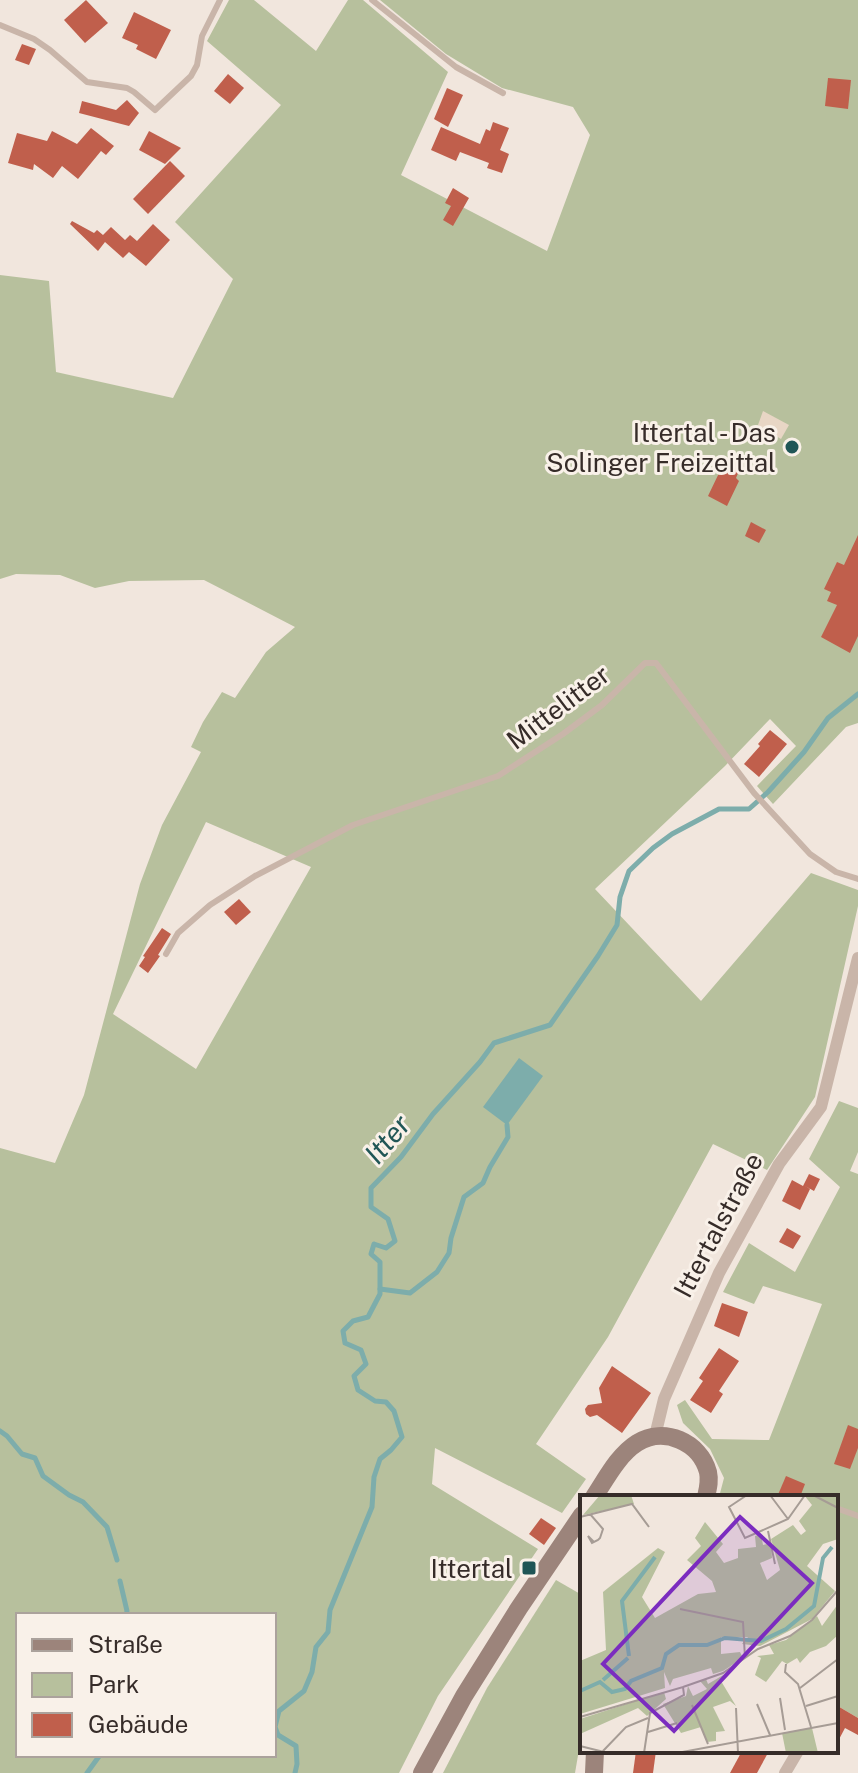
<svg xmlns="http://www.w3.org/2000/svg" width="858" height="1773" font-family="'Public Sans',sans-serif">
	<rect width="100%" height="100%" fill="#f1e6dd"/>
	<g fill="#b7c09d" fill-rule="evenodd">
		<path d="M229,0h25l62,51 32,-51h15l85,72 -47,103 146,76 43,-116 -17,-28 -71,-19 -56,-34 -66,-54h478v723l-12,4 -73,77 -16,-18 39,-40 -26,-27 -45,47 -130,123 106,112 110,-128 47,17v16l-43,191 -48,73 -54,-26 -105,193 -72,107 50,35 -24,34 -127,-65 -3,36 106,65 -100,147 -39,77h-399v-625l55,15 29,-68 56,-211 22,-59 39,-73 -10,-5 12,-25 19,-30 13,6 31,-46 29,-25 -91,-47 -75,1 -34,7 -35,-13 -44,-1 -16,5v-304l49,6 7,91 117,26 60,-119 -58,-57 106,-117 -74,-64zM206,822l105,45 -115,202 -83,-55zM18,1615h256v140h-256z"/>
		<path d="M839,1101l19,7v44l-8,19 8,3v544l-22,-13v-208h-117l5,-19 -14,-29 -27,-26 -6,-18 8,-5 27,39 57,1 53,-136 -59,-18 -9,18 -31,-12 26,-49 46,29 45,-85 -31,-28z"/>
		<path d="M556,1580l26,15v137l-7,41h-132l44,-85z"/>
	</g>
	<path fill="#e8d6c5" d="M763,411l26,14 -8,14 -23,-14z"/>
	<path fill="#7dadab" d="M519,1058l24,18 -36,49 -24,-18z"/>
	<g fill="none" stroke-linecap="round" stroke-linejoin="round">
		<g stroke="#7dadab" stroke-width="5">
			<path d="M380,1289l30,4 27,-21 12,-19 2,-15 13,-41 19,-14 7,-16 18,-30 -1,-12"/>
			<path d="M0,1431l7,5 15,18 13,4 8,18 26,19 14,7 24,25 10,33"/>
			<path d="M120,1581l7,30 -1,4"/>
			<path d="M87,1773l13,-18"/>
			<path d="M295,1773l2,-9 -1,-18 -18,-11 -3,-8 4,-16 25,-20 8,-19 4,-25 12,-15 2,-22 42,-103 2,-30 6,-18 11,-9 11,-13 -8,-26 -8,-9 -11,-1 -17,-11 -4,-14 12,-12 -5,-14 -16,-7 -2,-12 10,-10 15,-4 12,-23v-32l-9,-8 3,-10 12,4 9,-7 -7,-22 -17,-12v-19l30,-31 32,-43 47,-52 14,-19 56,-18 48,-69 19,-31 3,-28 9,-26 24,-23 19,-14 47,-25h30l19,-17 36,-40 24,-34 30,-24"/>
		</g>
	</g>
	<g fill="#c05f4c">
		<path d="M86,0l22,23 -23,20 -21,-23z"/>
		<path d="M134,12l37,18 -15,29 -20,-10 2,-4 -16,-7z"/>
		<path d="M22,44l14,5 -7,16 -14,-5z"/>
		<path d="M228,74l16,14 -14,16 -16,-13z"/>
		<path d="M828,78l23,2 -3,29 -23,-3z"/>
		<path d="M447,88l16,7 -15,32 -14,-8z"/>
		<path d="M127,100l12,13 -10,13 -50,-13 3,-12 34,9z"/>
		<path d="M493,122l16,6 -9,22 9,4 -7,19 -15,-5 2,-5 -29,-11 -4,9 -25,-11 10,-23 39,17 6,-15 4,2z"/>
		<path d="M91,128l23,18 -8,9 -5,-4 -23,28 -16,-13 -9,12 -19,-14 -1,6 -25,-7 9,-30 30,8 5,-10 25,13z"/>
		<path d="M149,131l32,17 -16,16 -26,-14z"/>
		<path d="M170,161l15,15 -37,38 -15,-15z"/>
		<path d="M453,188l16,10 -16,28 -10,-6 8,-14 -6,-3z"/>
		<path d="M72,221l22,12 3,-3 6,5 8,-8 14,13 5,-5 7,6 16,-17 17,16 -24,26 -17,-14 -6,6 -18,-16 -7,9 -28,-27z"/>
		<path d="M730,459l12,5 -6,14 3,3 -12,25 -19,-10 12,-25 4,2z"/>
		<path d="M751,522l15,8 -7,13 -14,-7z"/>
		<path d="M858,535v101l-8,17 -29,-16 16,-32 -10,-4 4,-9 -7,-3 13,-27 7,3z"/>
		<path d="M770,730l17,14 -28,33 -15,-13 16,-18 -2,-2z"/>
		<path d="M239,899l12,13 -15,13 -12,-13z"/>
		<path d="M162,928l9,6 -13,21 2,1 -12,17 -9,-7 6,-9 -2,-1z"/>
		<path d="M809,1174l11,5 -6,12 -9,-5 5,3 -10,21 -18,-9 10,-21 11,6z"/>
		<path d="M787,1228l14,8 -8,13 -14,-7z"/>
		<path d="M722,1303l26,9 -9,25 -25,-11z"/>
		<path d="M719,1348l20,13 -20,30 4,3 -12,19 -21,-13 13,-19 -4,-3z"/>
		<path d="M612,1366l39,27 -29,40 -25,-18 -7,2 -4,-3 -1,-5 3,-4 14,-2 -3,-15z"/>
		<path d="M848,1425l10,4v19l-8,21 -16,-5z"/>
		<path d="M786,1476l19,8 -5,13h-23z"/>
		<path d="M541,1518l15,10 -12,17 -15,-11z"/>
		<path d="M836,1705l22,13v17l-13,-7 -9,17z"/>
		<path d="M636,1751h20l-3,22h-20z"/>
		<path d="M742,1751h27l-12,22h-27z"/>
	</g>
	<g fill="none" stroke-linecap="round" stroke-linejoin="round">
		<g stroke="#c9b5a9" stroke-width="6">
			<path d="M372,0l84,67 47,26"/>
			<path d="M0,25l34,14 16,11 37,32 40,6 7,4 21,18 36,-34 6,-11 5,-29 18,-36"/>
			<path d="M166,954l12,-21 32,-28 45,-29 98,-51 145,-49 65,-42 39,-29 43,-42h11l98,130 56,61 26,18 22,7"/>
			<path d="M836,1508l22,8"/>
		</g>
		<g stroke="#c9b5a9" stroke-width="12">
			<path d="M655,1436l9,-37 55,-126 60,-109 42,-57 37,-149"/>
			<path d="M785,1773l13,-22"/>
		</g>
		<g stroke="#9c847b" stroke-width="18">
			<path d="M594,1497c12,-18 24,-42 43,-54 27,-17 63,-1 71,29 2,9 0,16 -2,25"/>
			<path d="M422,1773l42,-77 55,-88 63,-93"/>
			<path d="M594,1773l1,-22"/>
		</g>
	</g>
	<g fill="#205656" stroke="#f9f1e9" stroke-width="3">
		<circle cx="792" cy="447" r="8"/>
		<rect x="521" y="1560" width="16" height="16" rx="4"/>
	</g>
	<g text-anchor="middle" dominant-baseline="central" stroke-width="6" stroke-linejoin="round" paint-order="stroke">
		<g font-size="26" fill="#362c29" stroke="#f9f1e9" text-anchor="end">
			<text x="776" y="432">Ittertal - Das<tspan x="776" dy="30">Solinger Freizeittal</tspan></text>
			<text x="513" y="1568">Ittertal</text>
		</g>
		<g font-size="26" fill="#362c29" stroke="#f9f1e9">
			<text transform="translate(558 707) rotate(-37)">Mittelitter</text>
			<text transform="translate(718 1225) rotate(-62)">Ittertalstraße</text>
		</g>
		<g font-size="28" font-style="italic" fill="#205656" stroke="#f9f1e9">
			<text transform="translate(387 1139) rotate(-50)">Itter</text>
		</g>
	</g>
	<g transform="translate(580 1495)">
		<rect width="258" height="258" fill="#f1e6dd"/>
		<path d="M20,0h31l3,9 -51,11zM224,0l34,2v42l-15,5 -16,22 28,25 -23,28 -52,27 -18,-2 6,-7h-27v17l19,-2 3,6 -20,13 -10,3 -2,-6 -38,11 -3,7 -6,-14 1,16 -85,26v-53l26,-11 -3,-58 55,-44 7,4 -23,45 13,21 43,-24 18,-2 -4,-11 -25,-21 14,-14 -6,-8 10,-16 18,22 -7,8 8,11 14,-5v-9l18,-2 -1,-11 6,-2 2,11 8,-2 1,15 -12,5 7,17 13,-10 -9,-31 22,-14 8,10 5,-4 -7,-10 13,-16zM258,109v31l-12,11 -16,6 -10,11 -3,-5 -10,6 -5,-3 -16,21 -11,-7 6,-17 -4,-2 17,-2 -5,-9 17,-5 31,-24 5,10zM145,179l-4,7 15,25 -6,-5 -17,6 12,24 -9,1v9l-9,1 -6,-15 -20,6 -18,-29 23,-8 2,-10 5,10 14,-7 -7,-8 6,-2 2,5zM84,197l2,7 -19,17 -9,-8 -58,26v-15zM232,233l6,25h-32l-4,-20z" fill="#b7c09d"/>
		<path fill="none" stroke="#7dadab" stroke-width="4" d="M49,161l-7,-55 33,-44M23,185l25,-22M0,196l20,-9 12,10 13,-3 6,-8 31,-13 4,-14 13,-9h28l18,-7 36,3 25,-12 28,-23 9,-48 9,-11"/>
		<path fill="none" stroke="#a69c95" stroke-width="2" d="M167,0l-18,12 16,31 43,-19 17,-24M190,0l18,24M233,0l25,13M10,19l13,15 -3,9 -2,2 -6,3 -4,-7 6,6M0,22l52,-13 17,23M188,36l7,33M100,114l63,13 2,36M206,169l-1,8 13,12 13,43M103,192l40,-14 35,-24 32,-13 22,-16 26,-30M220,193l38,-29M200,203l5,32M177,209l13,31M112,210l16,39M226,211l32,-10M156,213l2,45M0,222l103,-30 1,8 -34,18 -6,40M68,237l29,-9M0,251l28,7M23,256l23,-24 22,-9M97,258l161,-30"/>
		<path fill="#7b2cbf" fill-opacity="0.15" stroke="#7b2cbf" stroke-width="4" d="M160,22l72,66 -138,148 -71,-67z"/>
		<rect width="258" height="258" fill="none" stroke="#362c29" stroke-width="4"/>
	</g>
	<rect x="16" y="1613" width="260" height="144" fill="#f9f1e9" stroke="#aba29c" stroke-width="2"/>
	<rect x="32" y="1639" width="40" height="12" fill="#9c847b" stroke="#aba29c" stroke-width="2"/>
	<text x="88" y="1653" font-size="24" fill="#362c29">Straße</text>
	<rect x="32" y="1673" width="40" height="24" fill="#b7c09d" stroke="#aba29c" stroke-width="2"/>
	<text x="88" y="1693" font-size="24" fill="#362c29">Park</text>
	<rect x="32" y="1713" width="40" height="24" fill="#c05f4c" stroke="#aba29c" stroke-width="2"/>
	<text x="88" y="1733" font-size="24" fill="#362c29">Gebäude</text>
</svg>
